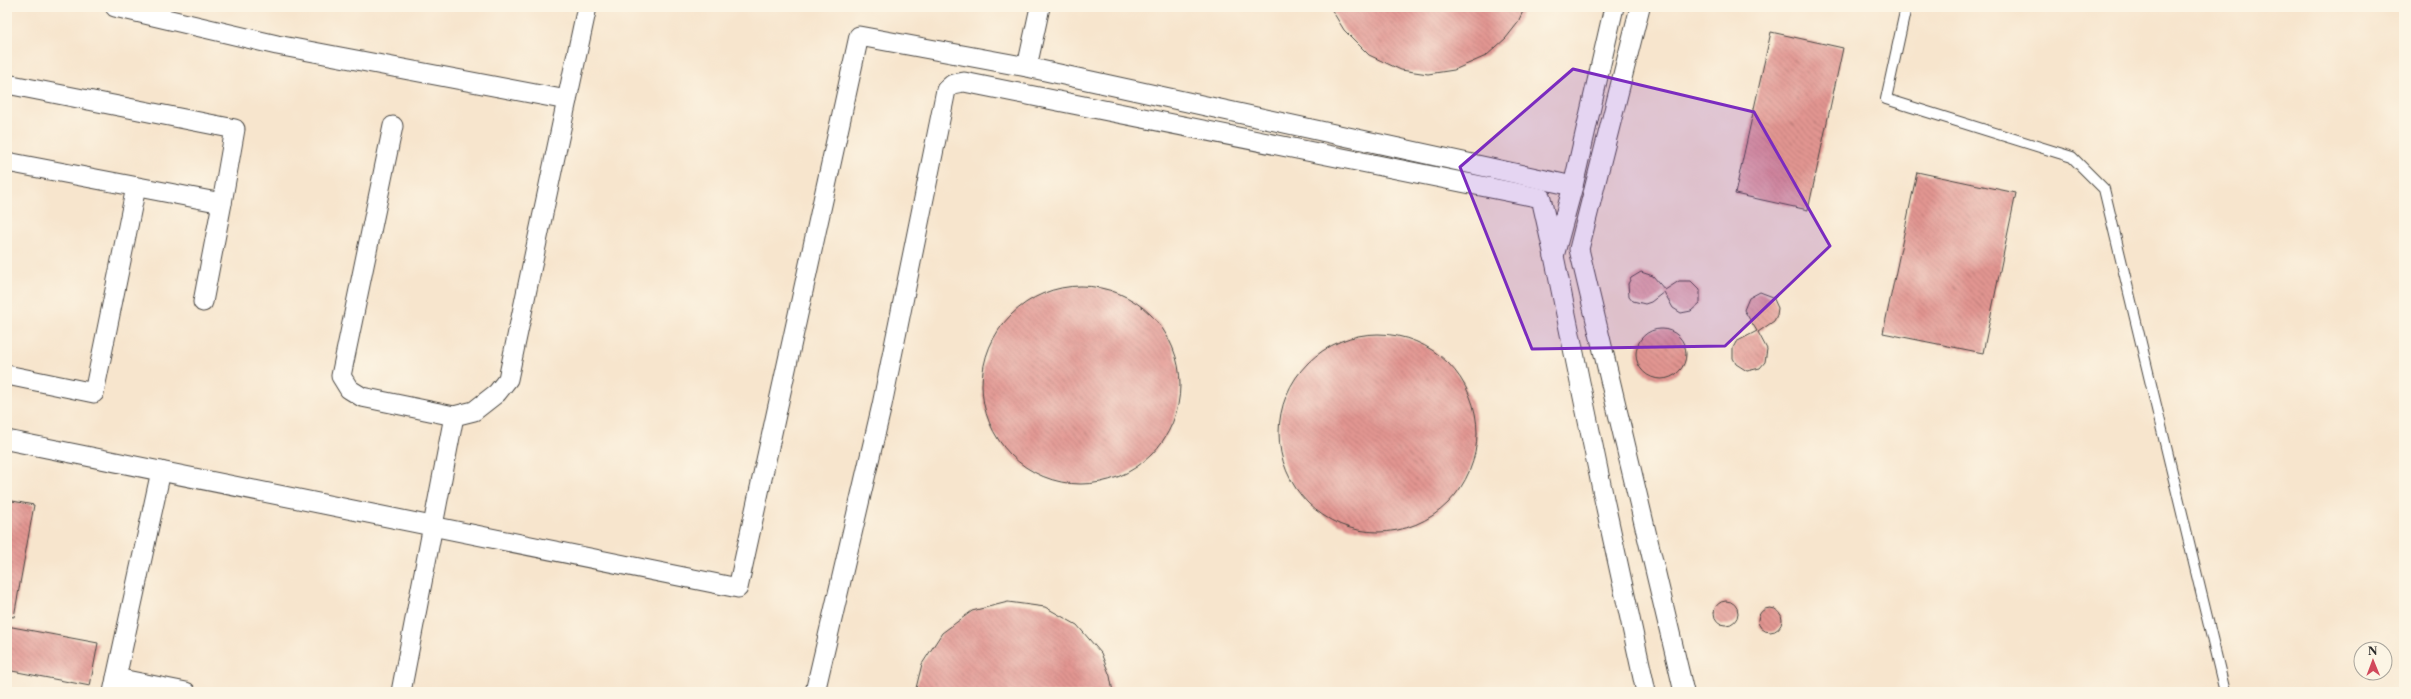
<svg xmlns="http://www.w3.org/2000/svg" width="2411" height="699" font-family="'Libre Caslon Text',serif">
	<defs>
		<pattern id="building-back-hatch" width="6" height="6" patternUnits="userSpaceOnUse"><rect width="6" height="6" fill="#e29591"/><path d="M-1 5l2 2M0 0l6 6M5-1l2 2" fill="none" stroke="#b77a77"/></pattern>
	</defs>
	<rect width="100%" height="100%" fill="#fcf5e5"/>
	<filter id="ink" filterUnits="userSpaceOnUse"><feTurbulence type="fractalNoise" baseFrequency=".025" numOctaves="2"/><feDisplacementMap in="SourceGraphic" scale="8" xChannelSelector="R" yChannelSelector="G"/><feConvolveMatrix kernelMatrix="1 2 1 2 8 2 1 2 1" color-interpolation-filters="sRGB"/></filter>
	<filter id="wash" filterUnits="userSpaceOnUse"><feTurbulence type="fractalNoise" baseFrequency=".012" numOctaves="4" result="noise"/><feDisplacementMap in="SourceGraphic" scale="16" xChannelSelector="R" yChannelSelector="G"/><feGaussianBlur stdDeviation="0.9" result="paint"/><feColorMatrix in="noise" values="0 0 0 0 0 0 0 0 0 0 0 0 0 0 0 0 0 1.4 0 .05"/><feComposite in="paint" operator="in"/></filter>
	<g filter="url(#wash)">
		<rect width="100%" height="100%" fill="#f7e5cd"/>
		<g id="blocks">
			<g fill="url(#building-back-hatch)">
				<path d="M1330,7h195l-8,17 -11,14 -20,18 -32,14 -26,4 -27,-4 -32,-15 -25,-25z"/>
				<path d="M1771,32l72,16 -35,162 -73,-16z"/>
				<path d="M1917,172l99,21 -33,160 -100,-20z"/>
				<path d="M1641,272l12,4 12,14 14,-9h12l9,9v13l-9,8 -10,2 -8,-5 -9,-16 -13,10 -6,2 -12,-3 -4,-5 -1,-12 3,-6z"/>
				<circle cx="1081" cy="385" r="99"/>
				<path d="M1760,292l13,5 5,11 -1,7 -3,6 -16,11 9,17 -2,13 -5,6 -13,3 -11,-7 -3,-6v-10l3,-6 21,-11 -13,-21 5,-12z"/>
				<circle cx="1661" cy="354" r="25"/>
				<circle cx="1378" cy="433" r="99"/>
				<path d="M7,500l27,5 -20,112 -7,-1z"/>
				<circle cx="1726" cy="613" r="12"/>
				<path d="M1008,602l37,5 32,18 24,28 9,23 3,16h-198l7,-28 20,-31 30,-22z"/>
				<circle cx="1770" cy="620" r="12"/>
				<path d="M7,626l91,17 -8,43 -83,-16z"/>
			</g>
		</g>
	</g>
	<g filter="url(#ink)">
		<use href="#blocks" fill-opacity="0" stroke="#4a4743" stroke-width="1"/>
		<g fill="none" stroke-linecap="round" stroke-linejoin="round">
			<defs>
				<path id="lane" d="M1906,7l-20,92 186,58 32,32 121,503"/>
				<g id="street">
					<path d="M115,7l162,38 290,55 20,-93"/>
					<path d="M1040,7l-13,60 546,119 41,-179"/>
					<path d="M1640,7l-61,242 105,443"/>
					<path d="M7,84l228,45 -13,74 -215,-41"/>
					<path d="M393,126l-52,250 8,13 13,8 92,19 20,-5 23,-18 11,-14 59,-279"/>
					<path d="M1573,186l-19,70 50,243 42,193"/>
					<path d="M203,302l19,-99"/>
					<path d="M7,375l87,18 42,-206"/>
					<path d="M7,440l731,148 121,-552 168,31"/>
					<path d="M116,678l70,14"/>
					<path d="M113,692l48,-221"/>
					<path d="M401,692l53,-276"/>
					<path d="M815,692l67,-287 64,-315 7,-6 11,-2 577,116 13,58"/>
				</g>
			</defs>
			<use href="#lane" stroke="#4a4743" stroke-width="12"/>
			<use href="#street" stroke="#4a4743" stroke-width="21"/>
			<use href="#lane" stroke="#fff" stroke-width="10"/>
			<use href="#street" stroke="#fff" stroke-width="19"/>
		</g>
	</g>
	<path fill="#7b2cbf" fill-opacity="0.2" stroke="#7b2cbf" stroke-width="3" stroke-linejoin="round" d="M1573,69l181,43 76,134 -105,100 -193,3 -72,-182z"/>
	<rect width="2411" height="699" fill="none" stroke="#fcf5e5" stroke-width="24"/>
	<g transform="translate(2373 661) rotate(359)"><circle r="19" fill="#fcf5e5" stroke="#a8a49b"/>
	<path d="M0-3L7 15L0 10L-7 15Z" fill="#d1495b"/>
	<text y="-6" font-size="11" font-weight="bold" text-anchor="middle" fill="#2b2b2b">N</text>
	</g>
</svg>
